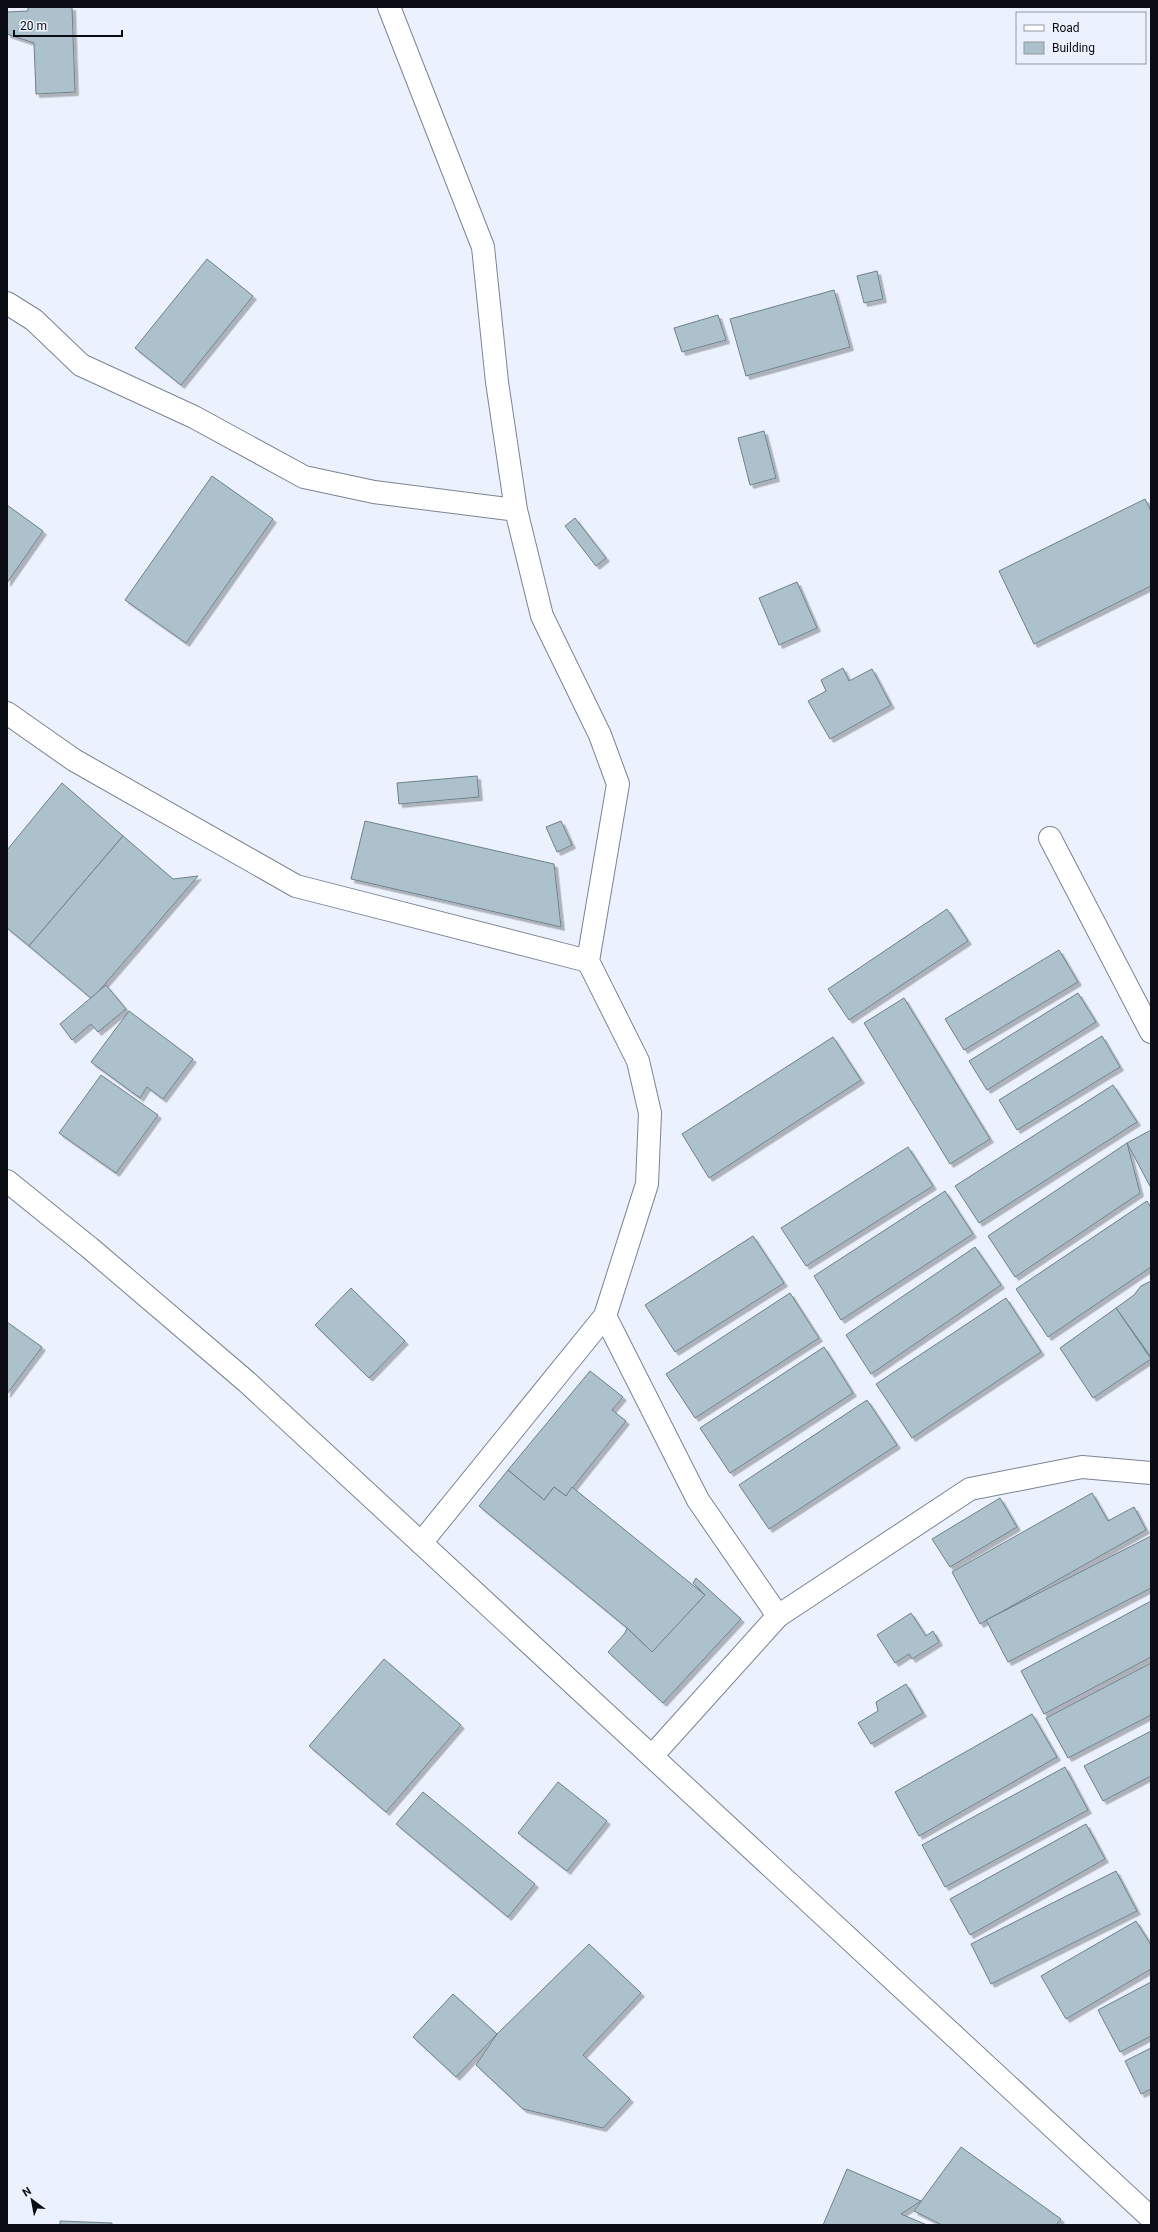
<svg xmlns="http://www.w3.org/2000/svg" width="1158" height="2232" font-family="Roboto,sans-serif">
	<defs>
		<filter id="shadow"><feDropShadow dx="3.5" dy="3.5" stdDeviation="0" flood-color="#0004"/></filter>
	</defs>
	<rect width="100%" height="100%" fill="#ecf2fd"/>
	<g fill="#acc1cb" stroke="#6d818b" filter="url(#shadow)">
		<path d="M28,7h44l3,85 -39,2 -2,-51 -27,-9v-22l21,-1z"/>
		<path d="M207,259l46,37 -72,89 -46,-37z"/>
		<path d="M877,271l6,28 -19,4 -7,-27z"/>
		<path d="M834,290l16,57 -104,29 -16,-57z"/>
		<path d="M718,315l8,25 -44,12 -8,-24z"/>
		<path d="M764,431l12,47 -26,7 -12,-47z"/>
		<path d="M212,476l61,43 -87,124 -61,-43z"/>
		<path d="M1145,499l6,12v75l-117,58 -35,-73z"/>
		<path d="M7,505l36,26 -36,52z"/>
		<path d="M575,518l31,40 -10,8 -31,-40z"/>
		<path d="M797,582l20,46 -38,17 -20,-47z"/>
		<path d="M843,668l6,13 23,-12 19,36 -61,34 -22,-38 18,-10 -5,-11z"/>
		<path d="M477,776l2,21 -80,7 -2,-21z"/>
		<path d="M62,783l61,53 -94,110 -22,-18v-78z"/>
		<path d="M365,821l189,43 7,63 -210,-48z"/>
		<path d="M561,821l11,24 -15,7 -11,-25z"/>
		<path d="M123,836l50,43 25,-3 -106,123 -63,-53z"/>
		<path d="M947,909l21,32 -119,79 -21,-31z"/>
		<path d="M1059,950l19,32 -114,68 -19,-31z"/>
		<path d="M106,985l20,24 -28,23 -7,-8 -19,16 -12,-16z"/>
		<path d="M1078,993l18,29 -109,68 -18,-29z"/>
		<path d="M904,998l86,141 -40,25 -86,-141z"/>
		<path d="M129,1011l64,48 -30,40 -16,-12 -7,11 -49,-36z"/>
		<path d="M1102,1036l18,31 -103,63 -18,-30z"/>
		<path d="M833,1037l28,43 -152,98 -27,-44z"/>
		<path d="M101,1075l57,40 -42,58 -57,-40z"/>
		<path d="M1113,1085l24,37 -158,101 -24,-37z"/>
		<path d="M1151,1130v58l-24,-45z"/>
		<path d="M1127,1143l13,50 -125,84 -27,-41z"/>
		<path d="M908,1147l25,39 -127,80 -25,-38z"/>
		<path d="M945,1191l28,43 -132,86 -27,-44z"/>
		<path d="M1147,1201l4,7v59l-103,70 -32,-48z"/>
		<path d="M753,1236l31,47 -109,69 -30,-47z"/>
		<path d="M975,1247l26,38 -130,89 -25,-39z"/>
		<path d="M1151,1281v76l-35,-49 18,-13 7,-9z"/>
		<path d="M351,1288l54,53 -36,37 -54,-53z"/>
		<path d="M790,1293l29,45 -124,80 -29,-44z"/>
		<path d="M1006,1298l35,54 -129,86 -36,-54z"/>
		<path d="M1116,1308l35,51 -58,39 -33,-50z"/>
		<path d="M7,1322l35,25 -35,47z"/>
		<path d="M824,1347l29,46 -123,80 -30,-45z"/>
		<path d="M590,1371l33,26 -11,13 14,11 -60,75 -12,-9 -10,13 -36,-30z"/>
		<path d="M867,1400l30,45 -128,84 -30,-44z"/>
		<path d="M508,1470l36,30 10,-13 12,9 6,-9 133,108 -50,56 -3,1 -25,-24 -148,-122z"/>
		<path d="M1092,1493l16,28 26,-14 12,23 -166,94 -28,-52z"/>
		<path d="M1000,1498l17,29 -67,40 -18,-28z"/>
		<path d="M1151,1536v52l-143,74 -22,-42z"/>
		<path d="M696,1578l45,41 -78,84 -55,-51 17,-19 2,-5 25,24 53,-57 -12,-12z"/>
		<path d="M1151,1601v56l-107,57 -23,-43z"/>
		<path d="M911,1613l15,23 7,-5 6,11 -27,17 -3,-5 -14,9 -18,-28z"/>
		<path d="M384,1659l77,66 -75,87 -77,-66z"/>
		<path d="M1151,1663v52l-83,43 -22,-40z"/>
		<path d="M906,1684l17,29 -52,31 -13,-21 20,-12 -2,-9z"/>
		<path d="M1032,1714l25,43 -138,79 -24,-44z"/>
		<path d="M1151,1731v45l-48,25 -19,-35z"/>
		<path d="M1065,1767l23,43 -143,77 -23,-42z"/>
		<path d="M558,1782l49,39 -40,50 -49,-38z"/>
		<path d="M423,1792l112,92 -27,33 -112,-93z"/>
		<path d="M1086,1824l19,35 -135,76 -20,-36z"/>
		<path d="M1116,1871l21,40 -146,73 -20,-40z"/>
		<path d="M1136,1921l15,24v24l-85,50 -25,-43z"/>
		<path d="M589,1944l52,49 -58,62 47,44 -27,29 -80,-19 -47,-44 21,-31z"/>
		<path d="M1151,1982v54l-31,16 -22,-42z"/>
		<path d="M453,1994l44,40 -41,43 -43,-40z"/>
		<path d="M1151,2048v41l-10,5 -16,-33z"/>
		<path d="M961,2147l100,72 -5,6h-114l-28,-14z"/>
		<path d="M847,2169l74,32 -20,13 26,11h-104z"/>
		<path d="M60,2221l52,2v2h-52z"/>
	</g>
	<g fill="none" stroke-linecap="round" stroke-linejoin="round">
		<defs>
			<g id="minor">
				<path d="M389,7l94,240 14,135 19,128 26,106 58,119 18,49 -30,177 50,100 12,52 -3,71 -42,132 -184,227"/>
				<path d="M7,303l27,17 47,45 113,52 110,60 70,15 142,18"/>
				<path d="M7,713l67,47 222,126 292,75"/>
				<path d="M1050,838l101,194"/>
				<path d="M605,1316l93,184 80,116"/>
				<path d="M652,1756l126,-140 192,-127 112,-22 69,6"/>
			</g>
			<path id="major" d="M7,1181l83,67 157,134 904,836"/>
		</defs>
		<use href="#minor" stroke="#7a8494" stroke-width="24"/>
		<use href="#major" stroke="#7a8494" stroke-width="24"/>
		<use href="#minor" stroke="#fff" stroke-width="22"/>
		<use href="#major" stroke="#fff" stroke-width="22"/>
	</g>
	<rect width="1158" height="2232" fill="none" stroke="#090c12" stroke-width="16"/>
	<rect x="1016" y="12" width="130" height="52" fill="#ecf2fd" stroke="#91969f"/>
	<rect x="1024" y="25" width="20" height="6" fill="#ffffff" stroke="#91969f"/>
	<text x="1052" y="32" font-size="12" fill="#090c12">Road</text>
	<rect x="1024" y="42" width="20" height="12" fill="#acc1cb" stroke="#91969f"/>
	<text x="1052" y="52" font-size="12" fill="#090c12">Building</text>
	<g transform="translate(32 2200) rotate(328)" stroke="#ecf2fd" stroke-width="3" paint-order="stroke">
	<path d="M0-3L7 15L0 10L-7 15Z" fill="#090c12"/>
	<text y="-6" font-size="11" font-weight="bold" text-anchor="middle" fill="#090c12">N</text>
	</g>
	<path d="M14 30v6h108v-6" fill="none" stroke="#090c12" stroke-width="2"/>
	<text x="20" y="30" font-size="12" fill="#090c12" stroke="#ecf2fd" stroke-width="3" paint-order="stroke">20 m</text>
</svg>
